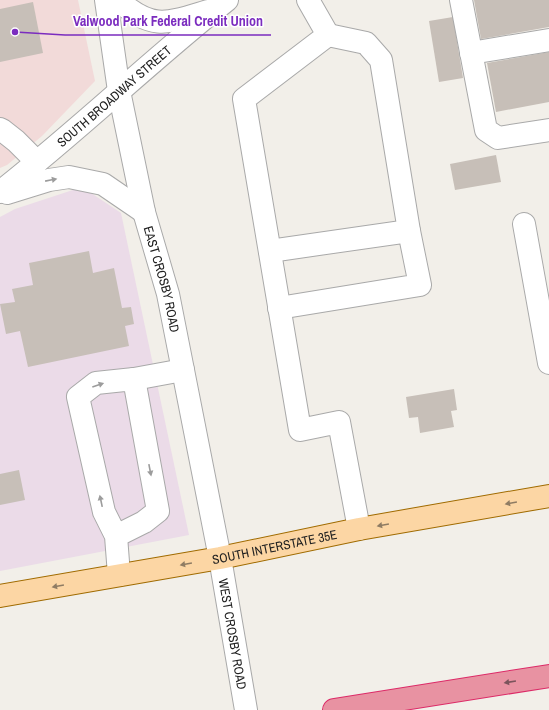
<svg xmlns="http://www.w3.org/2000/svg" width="549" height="710" font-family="'Archivo Narrow',sans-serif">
	<rect width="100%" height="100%" fill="#f2efe9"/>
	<path fill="#f2dad9" d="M0,0h78l17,81 -53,55 -35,29 -7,3z"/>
	<path fill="#ebdbe8" d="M82,187l39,26 68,322 -189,36v-354l15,-8z"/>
	<g fill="#c7bfb8">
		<path d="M474,0h75v27l-68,12z"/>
		<path d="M33,2l10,51 -43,9v-53z"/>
		<path d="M453,17l10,61 -24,4 -10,-61z"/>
		<path d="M549,52v50l-53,10 -9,-49z"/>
		<path d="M496,155l5,27 -46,8 -5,-26z"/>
		<path d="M89,251l4,22 21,-5 8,40 9,-1 3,17 -9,2 4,20 -101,21 -8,-36 -14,3 -6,-30 15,-2 -3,-13 21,-4 -4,-22z"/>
		<path d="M454,389l3,21 -6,1 3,16 -34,6 -2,-16 -9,1 -3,-21z"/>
		<path d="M19,470l6,30 -25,5v-31z"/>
	</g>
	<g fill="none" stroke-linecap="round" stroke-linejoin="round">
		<defs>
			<g id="minor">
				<path id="s1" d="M106,0l13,91 25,121 24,82 52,264 26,152"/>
				<path d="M118,0c34,31 50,23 90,11"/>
				<path d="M308,0l20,35 -84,64 56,331 39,-8 20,107"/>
				<path d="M461,0l25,130 12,8 51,-8"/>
				<path d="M328,35l38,8 15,17 28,171"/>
				<path d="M471,53l78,-13"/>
				<path d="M0,129l2,1 14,11 21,21"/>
				<path id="s2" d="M0,192c78,-61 149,-130 227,-192"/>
				<path d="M7,193l42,-13 20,-3 34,7 41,28"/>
				<path d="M524,224l25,139"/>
				<path d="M270,251l139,-20 11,54 -141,23"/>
				<path d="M134,379l49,-9"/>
				<path d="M116,536l28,-14 14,-11 -24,-132 -38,4 -18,14 26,115 12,24 3,39"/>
			</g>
			<g id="major">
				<path id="s3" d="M0,596l220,-38 139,-29 190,-33"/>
			</g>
			<path id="highway" d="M334,710l215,-34"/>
		</defs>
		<use href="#minor" stroke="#a9a9a9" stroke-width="24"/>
		<use href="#major" stroke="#a06b00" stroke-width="24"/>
		<use href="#highway" stroke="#dc2a67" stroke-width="24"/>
		<use href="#minor" stroke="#fff" stroke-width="22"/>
		<use href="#major" stroke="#fcd6a4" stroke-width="22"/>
		<use href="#highway" stroke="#e892a2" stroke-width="22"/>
	</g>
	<defs><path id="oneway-solid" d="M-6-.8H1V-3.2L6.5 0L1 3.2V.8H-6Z"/></defs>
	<g fill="#9c9c9c">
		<use href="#oneway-solid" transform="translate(51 180) rotate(-11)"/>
		<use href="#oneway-solid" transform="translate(98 385) rotate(-19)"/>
		<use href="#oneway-solid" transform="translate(150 470) rotate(79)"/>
		<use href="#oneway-solid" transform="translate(101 501) rotate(-102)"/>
	</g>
	<g fill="#8f7c63">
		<use href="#oneway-solid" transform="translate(511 503) rotate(170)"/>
		<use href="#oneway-solid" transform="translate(383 525) rotate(170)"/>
		<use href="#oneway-solid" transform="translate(186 564) rotate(170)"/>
		<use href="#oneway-solid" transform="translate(58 586) rotate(170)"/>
	</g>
	<use fill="#7b545c" href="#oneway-solid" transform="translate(510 682) rotate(171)"/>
	<g text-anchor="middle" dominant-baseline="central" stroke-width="3" stroke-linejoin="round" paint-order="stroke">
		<g font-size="13" fill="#222" stroke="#fff">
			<text stroke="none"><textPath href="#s2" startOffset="149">SOUTH BROADWAY STREET</textPath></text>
			<text stroke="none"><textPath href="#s1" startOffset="285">EAST CROSBY ROAD</textPath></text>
			<text stroke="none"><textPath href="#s3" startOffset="279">SOUTH INTERSTATE 35E</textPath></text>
			<text stroke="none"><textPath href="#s1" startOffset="647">WEST CROSBY ROAD</textPath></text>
		</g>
	</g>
	<path fill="none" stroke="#7b2cbf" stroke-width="1.5" d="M15 32L65 35H271"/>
	<circle fill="#7b2cbf" stroke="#fff" stroke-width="1.5" cx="15" cy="32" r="4"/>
	<g font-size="14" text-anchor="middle" font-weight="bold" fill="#7b2cbf" stroke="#fff" stroke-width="3" stroke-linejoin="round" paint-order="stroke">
		<text x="168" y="26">Valwood Park Federal Credit Union</text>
	</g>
</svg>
